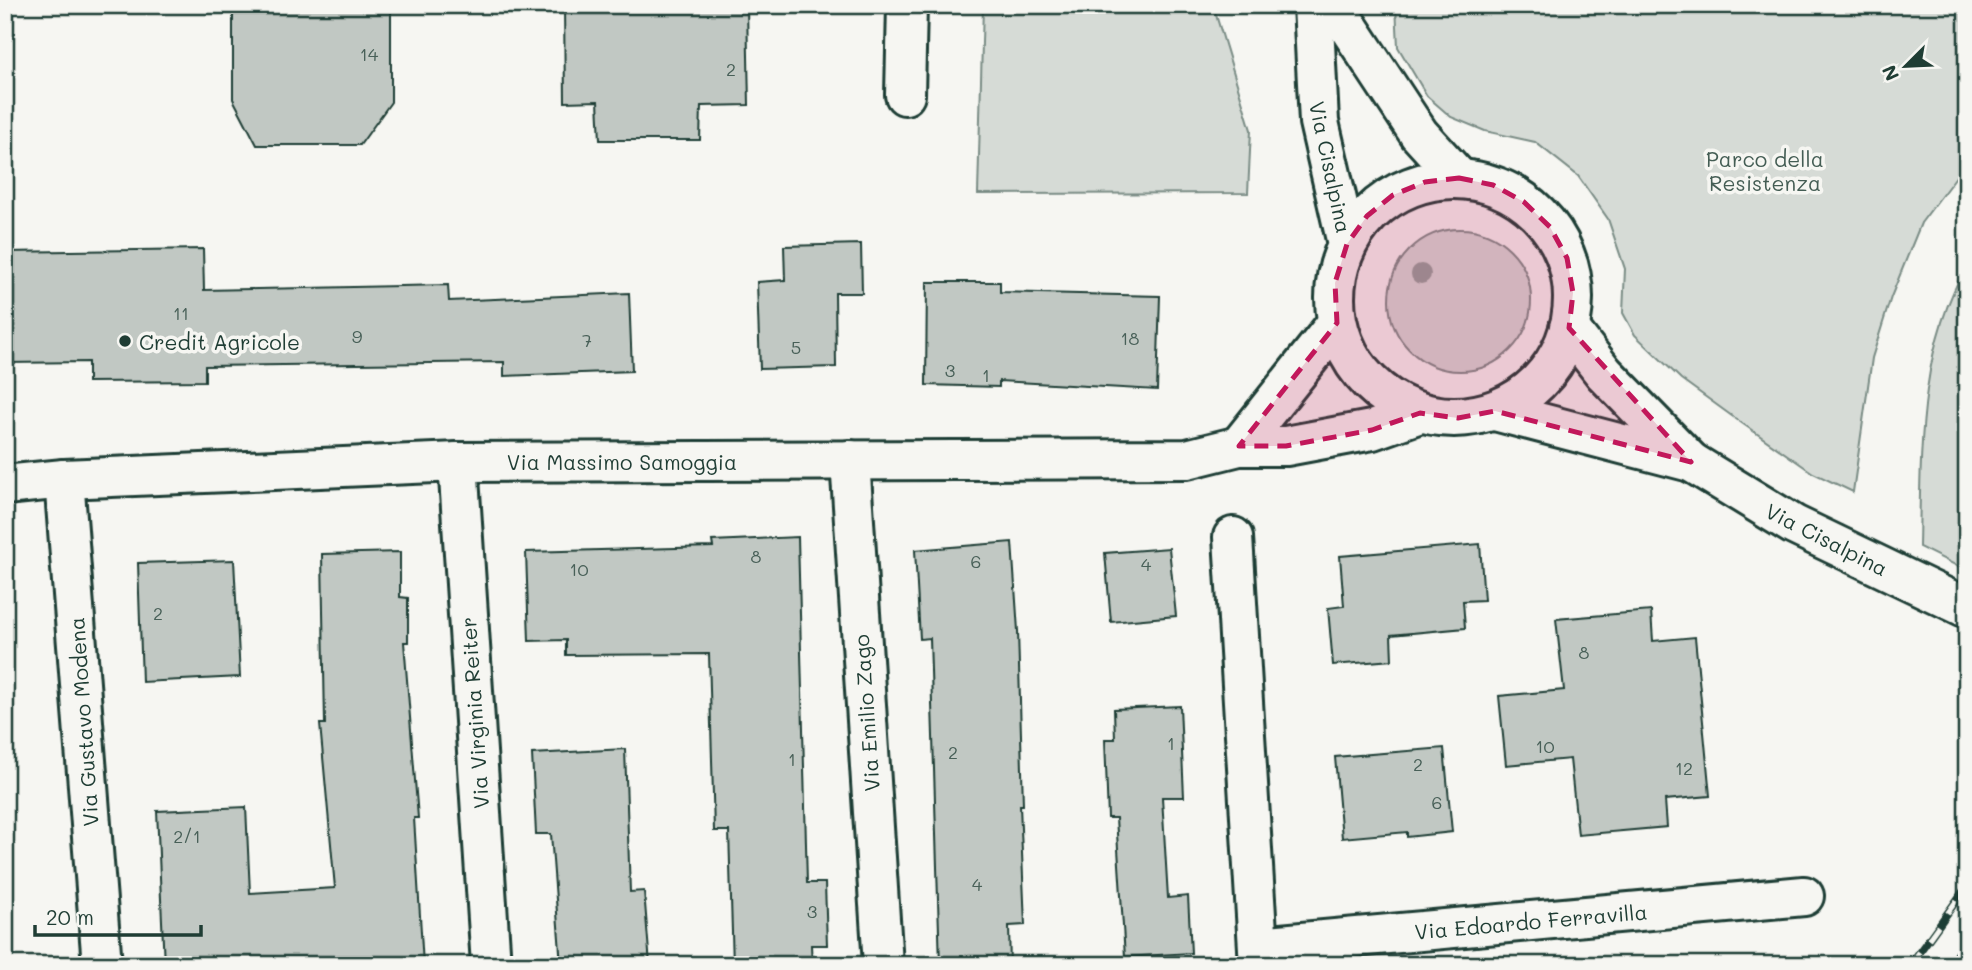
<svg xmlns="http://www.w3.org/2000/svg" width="1972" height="970" font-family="Mali,sans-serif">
	<rect width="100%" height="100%" fill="#f6f6f2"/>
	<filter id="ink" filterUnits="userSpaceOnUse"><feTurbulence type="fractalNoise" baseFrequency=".0143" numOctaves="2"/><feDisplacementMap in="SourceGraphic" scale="14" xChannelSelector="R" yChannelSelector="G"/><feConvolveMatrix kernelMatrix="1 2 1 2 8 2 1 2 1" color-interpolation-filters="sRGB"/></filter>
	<g filter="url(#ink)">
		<g fill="#d6dbd6" stroke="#7a8c85" stroke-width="2">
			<path d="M983,5h230l38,125 -3,63 -270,1z"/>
			<path d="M1396,5h571v157l-46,61 -30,74 -19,61 -19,134 -40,-19 -77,-54 -55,-40 -46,-44 -12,-22 2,-44 -17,-50 -30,-43 -43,-34 -50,-11 -34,-14 -24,-21 -29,-49z"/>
			<circle cx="1460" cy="300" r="71"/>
			<path d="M1967,265v306l-48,-24c2,-94 -1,-198 48,-282z"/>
		</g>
		<g fill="#c1c8c3" stroke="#1f3d34" stroke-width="2">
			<path d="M233,5h158v97l-31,43h-103l-24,-46z"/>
			<path d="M564,5l183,2 2,98 -48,1 -1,34h-100l-2,-39 -33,1z"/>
			<path d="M861,244l1,49h-27l1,74 -76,2 -3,-87 28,-2 -1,-34z"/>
			<path d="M203,249l1,41 244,-5 1,16 180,-8 3,78 -128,5v-14l-299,4v15l-117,1v-20l-83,1v-111z"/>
			<path d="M927,282h73v10l160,4 -3,94 -158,-9v6l-73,-2z"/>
			<path d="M798,537l9,346h18l2,62h-16l1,20h-79l-4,-134h-15l-5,-177 -143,1v-15l-37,1 -3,-89 187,-5 -1,-6z"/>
			<path d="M1012,542l6,89 5,174h-3l5,120 -16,1 1,39h-70l-10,-327 -10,1 -5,-89z"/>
			<path d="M1480,544l4,56 -21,1 2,27 -74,7 1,25 -59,5 -5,-57 16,-2 -4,-50z"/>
			<path d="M1169,548l7,68 -65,6 -6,-69z"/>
			<path d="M400,552v45l8,1v44h-4l14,176h-4l9,147h-259l-7,-154 89,-4 4,86 85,-5 -15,-164h5l-3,-170z"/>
			<path d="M234,560l6,117 -98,5 -4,-119z"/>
			<path d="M1651,611l2,30 42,-4 15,159 -45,4 2,27 -89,8 -8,-76 -64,6 -7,-69 65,-6 -8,-71z"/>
			<path d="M1180,706l4,91h-22l6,101 20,-2 3,57 -66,4 -9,-139h-8l-3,-79h10l-1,-30z"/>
			<path d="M1444,748l8,84 -45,5v-5l-65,6 -7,-81z"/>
			<path d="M625,749l5,143 14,-1 6,74h-89l-10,-131h-15l-4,-80z"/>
		</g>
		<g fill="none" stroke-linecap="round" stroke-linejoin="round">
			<defs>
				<g id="minor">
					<path d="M905,95l2,-90"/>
					<path d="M1239,446l98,-123"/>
					<path d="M850,460l33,505"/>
					<path d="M458,462l33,503"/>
					<path d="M64,479l38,486"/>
					<path d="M5,485l59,-6 394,-17 729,-3 52,-13h47l86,-16 48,-17"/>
					<path d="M1233,537l26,428"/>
					<path d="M1258,946l546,-50"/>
				</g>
				<g id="secondary">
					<path d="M1313,5l6,117 28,122"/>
					<path d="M1334,5l85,129 40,44"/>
					<circle cx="1454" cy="298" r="119"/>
					<path d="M1569,328l35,45 87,89 103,63 173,83"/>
					<path d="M1495,411l196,51"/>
				</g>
			</defs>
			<use href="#minor" stroke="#1f3d34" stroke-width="44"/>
			<use href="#secondary" stroke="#1f3d34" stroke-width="44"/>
			<use href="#minor" stroke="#f6f6f2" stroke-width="38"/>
			<use href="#secondary" stroke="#f6f6f2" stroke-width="38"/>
			<defs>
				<g id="rail">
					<path d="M1910,965l57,-79"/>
					<path d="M1949,965l18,-24"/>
				</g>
			</defs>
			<use href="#rail" stroke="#1f3d34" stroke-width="8"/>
			<use href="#rail" stroke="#f6f6f2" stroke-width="5" stroke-dasharray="16" stroke-linecap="butt"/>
		</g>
		<circle fill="#94a29b" cx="1421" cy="274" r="10"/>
	</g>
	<path fill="#c2185b" fill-opacity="0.2" stroke="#c2185b" stroke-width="5" stroke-dasharray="14 9" stroke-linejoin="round" d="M1459,178l34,7 31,17 26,25 17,31 6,35 -4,35 122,134 -196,-51 -37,7 -38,-5 -48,17 -86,16h-47l98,-123 -2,-40 12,-39 20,-28 26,-21 32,-13z"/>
	<circle fill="#1f3d34" stroke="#f6f6f2" stroke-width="2.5" cx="125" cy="341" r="7"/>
	<g text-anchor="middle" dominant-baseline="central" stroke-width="7" stroke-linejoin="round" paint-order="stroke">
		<g font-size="18" fill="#486058">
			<text x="369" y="54">14</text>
			<text x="731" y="69">2</text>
			<text x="181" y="313">11</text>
			<text x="357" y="336">9</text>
			<text x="1130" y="338">18</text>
			<text x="587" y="340">7</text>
			<text x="796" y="347">5</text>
			<text x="950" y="370">3</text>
			<text x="986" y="375">1</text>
			<text x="756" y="556">8</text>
			<text x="976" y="561">6</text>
			<text x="1146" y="564">4</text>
			<text x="579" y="569">10</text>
			<text x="158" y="613">2</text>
			<text x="1584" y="652">8</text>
			<text x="1171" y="743">1</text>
			<text x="1545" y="746">10</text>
			<text x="953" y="752">2</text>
			<text x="792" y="759">1</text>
			<text x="1418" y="764">2</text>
			<text x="1684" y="768">12</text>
			<text x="1437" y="802">6</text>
			<text x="187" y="836">2/1</text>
			<text x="977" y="884">4</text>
			<text x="812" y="911">3</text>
		</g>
		<g font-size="21" fill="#445d54" stroke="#f6f6f2">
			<text x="1765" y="158">Parco della<tspan x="1765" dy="24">Resistenza</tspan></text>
		</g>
		<g font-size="21" fill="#1f3d34" stroke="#f6f6f2">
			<text transform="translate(1331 167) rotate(78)">Via Cisalpina</text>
			<text x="622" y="461">Via Massimo Samoggia</text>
			<text transform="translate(1827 539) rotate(27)">Via Cisalpina</text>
			<text transform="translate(474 713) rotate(-94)">Via Virginia Reiter</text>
			<text transform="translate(866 713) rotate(-94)">Via Emilio Zago</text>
			<text transform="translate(83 722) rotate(-94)">Via Gustavo Modena</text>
			<text transform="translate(1531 921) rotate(-5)">Via Edoardo Ferravilla</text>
		</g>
		<g font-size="21" fill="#1f3d34" stroke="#f6f6f2" text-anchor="start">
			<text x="139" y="341">Credit Agricole</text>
		</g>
	</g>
	<rect width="1972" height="970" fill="none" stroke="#f6f6f2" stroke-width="28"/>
	<rect x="14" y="14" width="1944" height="942" fill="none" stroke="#1f3d34" stroke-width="2.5" filter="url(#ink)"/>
	<g transform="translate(1906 66) rotate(246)" stroke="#f6f6f2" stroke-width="5" paint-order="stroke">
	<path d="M0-5L12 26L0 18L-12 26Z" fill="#1f3d34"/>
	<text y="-10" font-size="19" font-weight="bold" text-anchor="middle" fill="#1f3d34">N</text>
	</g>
	<path d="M35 925v10h166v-10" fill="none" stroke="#1f3d34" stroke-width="3.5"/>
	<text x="46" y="925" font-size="21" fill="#1f3d34" stroke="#f6f6f2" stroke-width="5" paint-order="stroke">20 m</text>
</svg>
